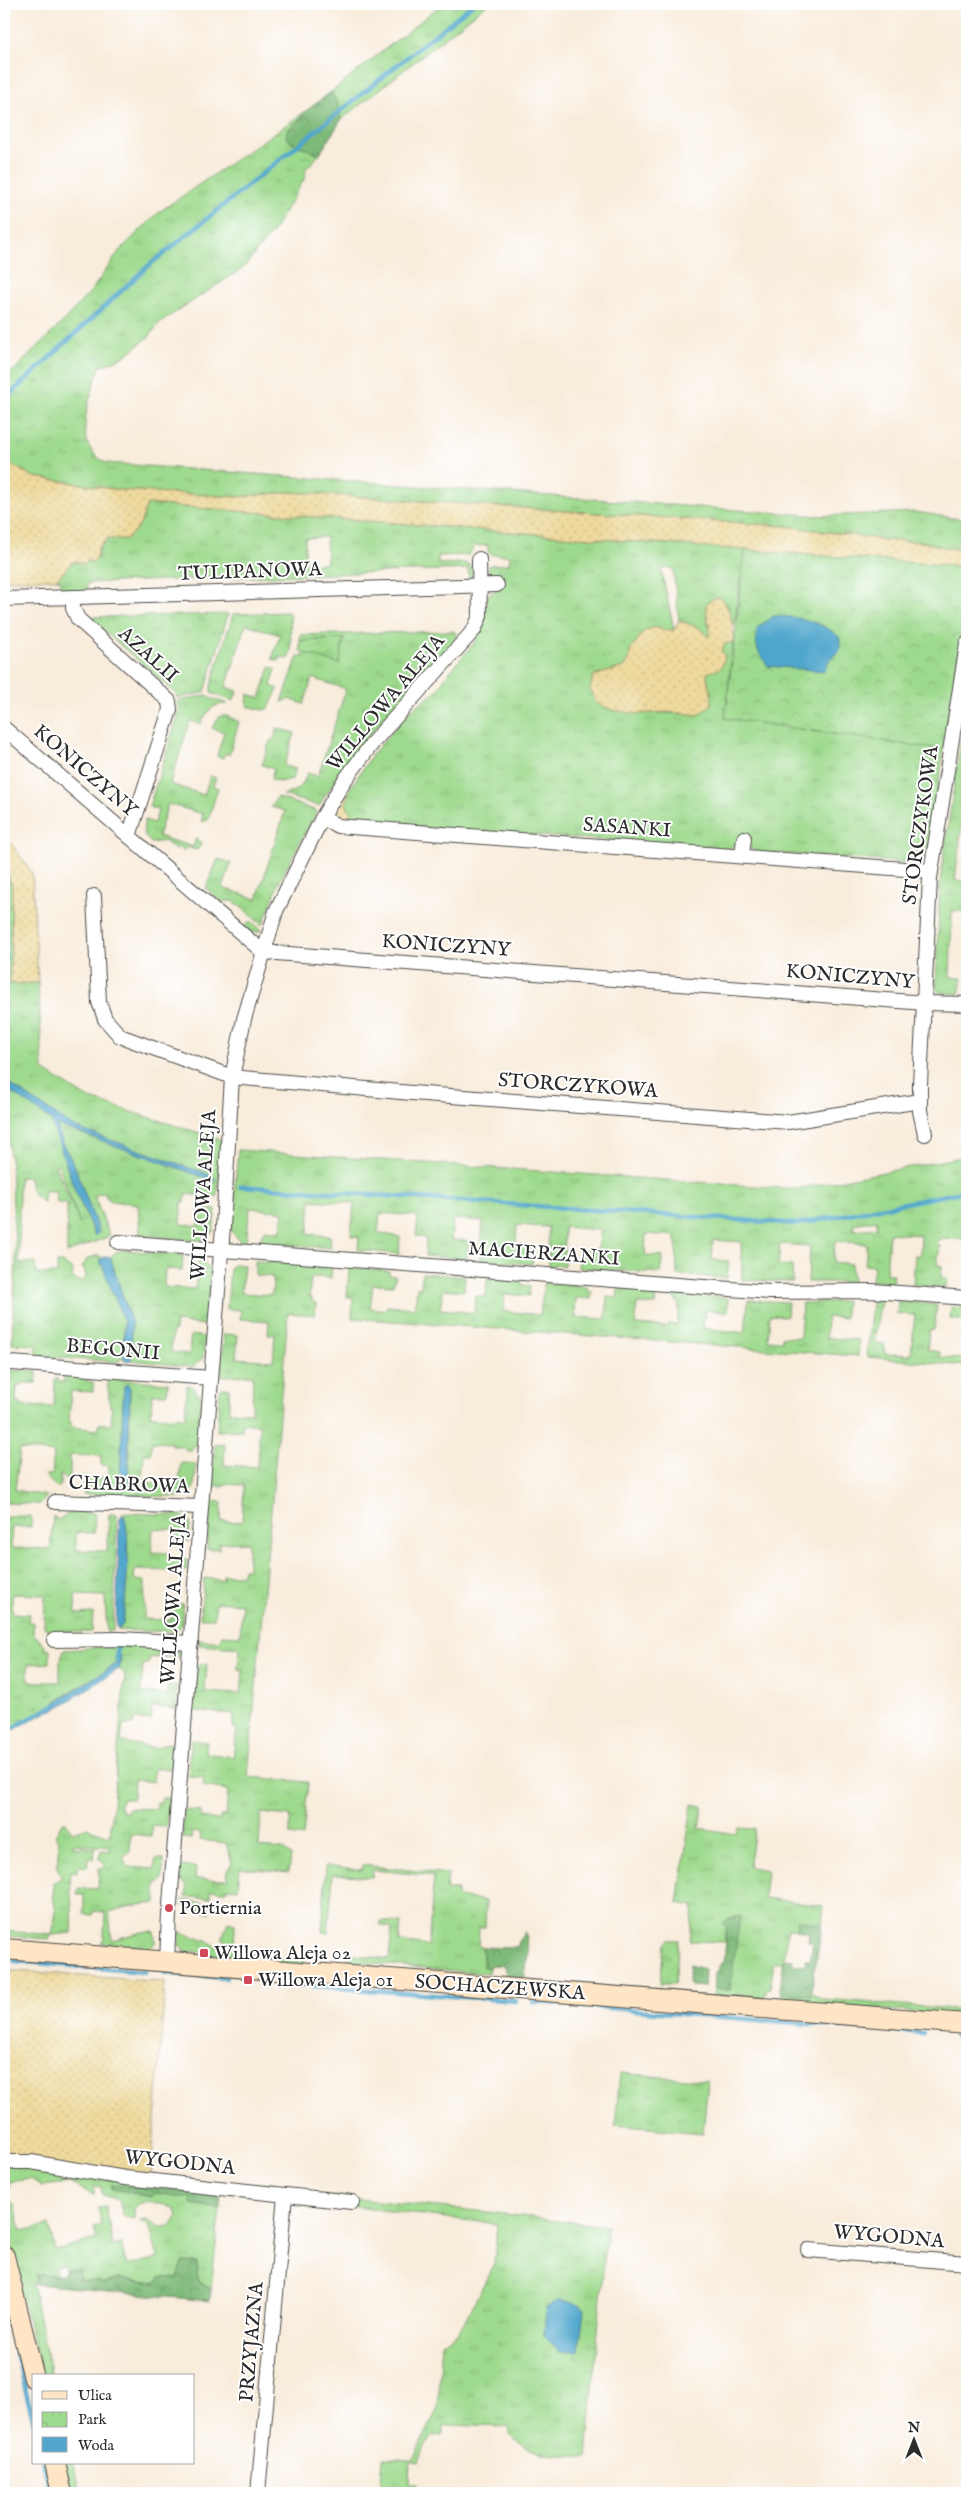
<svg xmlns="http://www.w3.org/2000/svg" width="971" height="2497" font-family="'IM FELL English',serif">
	<defs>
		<pattern id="grass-tufts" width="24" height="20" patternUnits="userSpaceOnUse" patternTransform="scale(1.25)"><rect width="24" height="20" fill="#9eda8d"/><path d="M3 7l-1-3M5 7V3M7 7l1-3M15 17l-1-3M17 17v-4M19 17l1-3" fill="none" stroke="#88bb7a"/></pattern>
		<pattern id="forest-crowns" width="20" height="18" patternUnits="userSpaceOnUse" patternTransform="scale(1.25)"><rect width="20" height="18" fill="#7eba78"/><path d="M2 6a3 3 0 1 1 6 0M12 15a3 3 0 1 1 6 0" fill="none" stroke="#679763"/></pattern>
		<pattern id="sand-dots" width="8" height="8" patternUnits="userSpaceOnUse" patternTransform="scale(1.25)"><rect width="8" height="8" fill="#eeda9e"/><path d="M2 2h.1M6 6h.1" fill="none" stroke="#cb8" stroke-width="1.8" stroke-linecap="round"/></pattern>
		<pattern id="park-crowns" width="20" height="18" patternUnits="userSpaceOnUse" patternTransform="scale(1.25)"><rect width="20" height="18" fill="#9eda8d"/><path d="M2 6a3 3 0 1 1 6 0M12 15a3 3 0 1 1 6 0" fill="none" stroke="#88bb7a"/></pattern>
	</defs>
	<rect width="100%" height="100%" fill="#fff"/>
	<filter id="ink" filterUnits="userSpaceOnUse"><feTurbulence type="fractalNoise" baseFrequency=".02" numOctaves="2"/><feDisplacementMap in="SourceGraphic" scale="10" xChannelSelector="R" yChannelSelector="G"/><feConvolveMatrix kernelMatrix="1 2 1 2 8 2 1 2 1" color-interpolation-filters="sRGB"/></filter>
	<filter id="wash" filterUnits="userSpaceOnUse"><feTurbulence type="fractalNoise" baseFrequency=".0096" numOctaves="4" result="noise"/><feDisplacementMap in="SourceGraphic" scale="20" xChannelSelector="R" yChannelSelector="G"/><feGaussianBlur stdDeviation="1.12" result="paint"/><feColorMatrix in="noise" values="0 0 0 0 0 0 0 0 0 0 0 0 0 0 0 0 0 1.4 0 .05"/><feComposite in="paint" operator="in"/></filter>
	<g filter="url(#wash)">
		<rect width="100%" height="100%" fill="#f8ecdb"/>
		<g fill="url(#grass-tufts)" stroke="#64825c" fill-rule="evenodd">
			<path d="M442,4h45l-146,116 -3,-17 -7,-11z"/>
			<path d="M302,114v4l-15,12 5,12 27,13 -14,15 1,6 -34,57 -29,35 -84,55 -10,14 -26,20 -23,10c-10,32 -31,76 6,96l713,53 96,-4 52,8v30l-19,-2 -25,-6 -38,-2 -100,-14 -495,-34 -53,5 -117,-7 -86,-13 -30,-16v-81l55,-54 33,-36 28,-40 39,-38z"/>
			<path d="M146,504l599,46 -11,76 -6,-11 -1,-11 -21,14 5,11 -2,9 -10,-10 -20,-8 -6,-52 -12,1 13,61h-11l-8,-3 -11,4 -14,20 -1,9 -5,7 -31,9 19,34c29,4 57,2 86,5l13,-10c2,-13 -6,-27 -4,-32 2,-7 12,-14 17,-19l-3,-3 4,-7 8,-2 -8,76 219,32 -18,110 -13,3 -156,-11 -6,-3 -7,-10 -16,10 -379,-27 1,-11 -4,-7 3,-14 23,-35 39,-45 26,-19 10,-16 28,-33 7,-14 6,-33 8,-5 1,-10 -9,-10 2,-5 19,-1 1,-9h-18l-4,-3v-7l-14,1 -1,3 -5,6 -30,1v8l28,-1 6,4 1,10 -4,3 -1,-11 -381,14v9l-16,1 -8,-3 -5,3 3,-12 -4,-2c11,-24 22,-13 40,-20 6,-32 26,-15 41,-32 5,-6 7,-16 8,-23zM326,537l1,26 -22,1v-26z"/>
			<path d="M287,612l3,2 1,37 -3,8 -7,-2 -2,4 -7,-2 8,-24 -34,-11 -20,63 12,4 -5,10 -22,-8v-7l22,-72z"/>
			<path d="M228,614l-23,78 -27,6 -6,-8 -79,-69v-4z"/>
			<path d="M454,631l2,3 -1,10c-50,49 -101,102 -136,162l-36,-11c14,-4 20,-8 24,-22l11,3 28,-87 -34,-11 -8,26 -15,-5 -7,3 16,-46 5,1 1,-5 35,12 5,-25 -44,2v-6z"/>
			<path d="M270,667l6,2 -5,17 7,3 -9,19 -6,2 -16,-4 1,-12 12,4z"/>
			<path d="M207,695l3,3 18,6c-15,-1 -21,7 -27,20l-11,-3 -20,63 34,11 6,-19 6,2 -3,8 5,2 -10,32 -7,2 2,-8 -35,-10 -10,32 35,11 3,-9 6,5 -5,7 -10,-3 -4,4 -4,-4 -3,3 -11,-9 -14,2c-8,-8 -9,-12 -6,-23l9,3 4,-13 -9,-3 27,-85 3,-13 -1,-8z"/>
			<path d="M967,697v118h-4l-8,65 12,2v29h-15l-2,66 12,1 -3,16 -20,-2 -3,-6 4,-105z"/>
			<path d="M220,716h7l12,6 -10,33 -4,-2 -2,5 -6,-2 7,-24 -12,-4z"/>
			<path d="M277,728l18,5 -11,33 12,3 -4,10 -13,3 -8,-3 3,-10 -12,-4 8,-24 4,-2z"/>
			<path d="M277,797l40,14 -36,67 -18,46h-2l-27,-23h-14l-14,-13 12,-29 13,4 -8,25 34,11 28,-88 -14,-4z"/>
			<path d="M4,860l8,26 -2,98 28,-1 5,87 44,28 135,42 -5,57 -31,-3 -1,8h-3l-1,22 18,2 1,-18 16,2 -3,21 -12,10 -61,-6 -2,-31 -27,-3 -5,-4 -1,-5 -11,4 16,40 -43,17v-50h-10l-1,-12h-12v11c-10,-5 -15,-13 -15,-25h-10v86h16l1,11h21v-11h5l11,7 -1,8 8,4 6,-5 -1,-6 -3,-3 5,-9 11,-4 5,3 -2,2 23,62v37h-5v3l-82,-6v-11l-25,-1 4,-82 -5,-98 -7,-61zM58,1164l22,60 -25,-59z"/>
			<path d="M250,921l12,10 -13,2 -5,-6z"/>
			<path d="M238,1150l558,39 171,-33v84l-23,-2 -6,3 -1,4h3l-3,20 5,1 -1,12h6l-1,10 -33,-3 2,-30 5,1 1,-21 -32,-2 -3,41h7l-1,9 -20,-2 2,-15 -9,-1 2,-21 -32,-3 -2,21 18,2 2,18h-45l2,-36 -30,-2 -2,21 14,1 1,16 -51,-2 -1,-38 -28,-2 -1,20 17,1 -2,17 -50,-3 -1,-39 -30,-2 -1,21 18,1 -3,17 -82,-5 2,-18 18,-1 3,-19 -37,-3v39l-9,-2 -1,2h-5l-1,-39 -31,-2 -1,20 17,1 -1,18 -52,-4 3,-39 -30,-2 -2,21 17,1 -1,18 -42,-3 1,-18 -10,-2 2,-20 -38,-3 -2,20 22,4 -1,17 -41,-4 1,-13 -8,-1 3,-33 -43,-3 -3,34 22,2 1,12 -71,-5 2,-10 4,-3 14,2 4,-20 -34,-4 -4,34h-5l-10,-11zM877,1220l-1,8 -22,2 -1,-6z"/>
			<path d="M123,1250l60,5 -1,15 -17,-1 -1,18 31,2 4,-32 12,13 -5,55 -30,-3 -1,8h-2l-2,22 18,2 2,-19 14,2 -2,21 -11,9 -61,-7 1,-36 -22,-67 6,-5z"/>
			<path d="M255,1261l77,5 -1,12 -17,-1 -3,2 -2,18 3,1v4l4,1 -1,12 -27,-2 -40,464 60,5 -5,55 -13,-2v-19l-29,-3 -2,34 24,2 8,6 -2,17 -49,-4 -2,21 -12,-1 1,3 -17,-1v8l-24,-1 1,-10 -7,-7 1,-14 15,2 -1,11 32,1 1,-10 4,-8 -6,-19 -26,-3 1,-7 -9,-1 -1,7 -9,-1 2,-28 17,1v7l19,2v-4h6l2,-26 -25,-4 1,-9 -16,-1 3,-36 16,2 -1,11 27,4 4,-27 -4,-3 1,-13 -41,-3 4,-43 4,-5 6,1 -2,28 36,2 2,-24 -5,-1 2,-21 -41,-3v-6l20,3 3,-7 18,1 2,-32 -26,-2 -2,16h-14l4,-40 19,2v-5h19l1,-6h5v-27l-29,1v6h-12l3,-48 12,1 -1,19 21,1 2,-37 -21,-1v2h-12l4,-41 10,-1 -1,21 33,2 3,-42 -17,-2 -1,7 -25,1 3,-43h9v24h23l1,-37 -32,1 3,-42 14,1 -2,23 37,3 2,-27h-7l1,-13 -29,-2 1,-9 -14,-1 3,-42 5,-3 9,1 -3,28 31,2 1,-18 -18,-2z"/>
			<path d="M349,1267l40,4v4l7,1 -3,9 -20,-1 -3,24 16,2 1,-4 28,2 2,-21 4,1 1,-15 43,4 -1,14 -21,-2 -3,20 34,4 2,-17 10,1 1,-18 35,2v4l8,1 -1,10 -24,-2 -2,17 37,4 4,-32 43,3v4l5,2 -1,7 -15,-1 -1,19 31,2 1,-22 10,1 1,-9 38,3 -1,13 -18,-1 -2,21 33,2 1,-3 8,1 2,-21 -9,-11 58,5v14l-23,-2 -2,18 42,5 3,-33 40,2 -1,14 -17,-1 -2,25 14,1v-4l18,1 2,-35 44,-2 -1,17 -18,-1 -1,21 33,2 -1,16 -506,-38 1,-21h-6z"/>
			<path d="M872,1300h9l-7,42 10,2 1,10 26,1 4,-40 -18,-1 1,-13 39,4 -3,25h-5l-2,20 13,2v5l23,2 1,-5h3v12l-100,-9z"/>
			<path d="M951,1307l16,1v13l-17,-2z"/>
			<path d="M11,1370l26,2 -1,11h-15l-1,3h-3l-1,17h4l1,3 33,1 1,-29h3v4h6v-8l21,2 1,5 7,1v10l-22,-1 -2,30 2,1v5l27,3 1,-6h12l1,-17h-2l-3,-29 61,5 -1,11h-15l-1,22 34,1 2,-32 5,1 9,11 -4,49h-5v4h-6l-4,-4h-10v-3l-20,-1 -1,12h-7l-2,25 7,1v3l30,2 2,-22 15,1 -2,24 -11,9 -100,-3v-17l25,1 1,-12 -8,-1v-9l-31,-1v27l-10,-7v11l-3,2 -12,-13h7l2,-22 -34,-4 -5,41 32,6 -7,8 -35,-1zM127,1384l3,4 -1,77 -9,19 4,-98z"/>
			<path d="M69,1513h26l-1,20 -18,-1v18l31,1 2,-37h8l-4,117 -6,1 -2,-36 -30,-1 1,19 17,-1 -1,19h-40l-8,-5 1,-32 -33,-1v19l17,1 -1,8h5v11l12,13v4h5v13l-22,1v18h32v-20l4,-12c29,-2 92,-9 116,3l-1,4 -30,1v5l-6,2 -2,28 26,2 1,-9h9l-1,23 -24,-2 -1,14 -17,-2 -1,6h-10l-2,16c1,1 30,7 35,7l11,-5 6,1 -2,25 -17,-1 -1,14 -19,-2 -1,19h-10l-4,7 4,6h4l2,-4 27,1 1,-7h4l1,-4h7l-3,29 -13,-1 -2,10 -20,-2 -1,17 -7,7 5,9 26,2 2,-10h8l-2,21 -6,5v18l-25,3 -22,6 3,28 30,-8 12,-1 1,12 -7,7 -12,-4 -35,-3 3,-5 1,-26 -11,-1 -1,4 -9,-1v-19h-7l1,-7 20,1 1,-21 4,1 2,-2 -1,-5 -5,-3 2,-9 8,1v-4l-36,-3 -1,3 23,1 -1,11 -6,-1 -1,9 -10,-1v6l-6,-1c-2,21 3,41 1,62l-20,2 -3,4 -45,-3v-5l48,4 4,-23 -3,-16 1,-14 6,-3 1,-4 -4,-7 2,-27 -4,-6 7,-12 4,-1 6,10 14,-4 24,8 15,-162 -6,-5 3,-8 -65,39 -8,11 2,-1 -47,25v-217h4v-2h23v11h-19l-1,21 39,1 3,-33 5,4z"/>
			<path d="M122,1513l59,2 9,8 -1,18 -14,1v-13h-22l-2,23 19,1v4l17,2 -1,12 -51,-1 -1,10 11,1 -1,38 27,1 1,-17 11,1 -1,21 -7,7 -57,-2 5,-6 1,-12 1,-95z"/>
			<path d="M692,1804l11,2 -4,22 37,6 2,-6 17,1 -6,38 18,3 -3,28 60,8 -2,18 -24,-3 -2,9 -8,-1 -5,33h-9l-4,26h-2l-5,11 -50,-4 1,-7 16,1 -3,-61 -2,14 -35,-1 3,-35 -15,-3z"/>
			<path d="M326,1865l35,5 1,-5 86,9 -2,16h11v7l29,4 -1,26h-6l-1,19 4,1 2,20 6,2 -1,5 -141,-13v-7l41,5 3,-31 -11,-3v-4l20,2 -2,19 29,4 6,-70 -61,-6 -1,7 -39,-3 -5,59 -6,-1z"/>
			<path d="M183,1900l26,4v9l-27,-8z"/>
			<path d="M228,1922l7,2 -1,27 21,4 48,3 1,8 -63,-5v-4l-30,-3v-2h-24l-8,-6 1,-14 29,10 13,7 7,-7 -7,-4z"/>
			<path d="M668,1940h11l-4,44h-15l4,-38z"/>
			<path d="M811,1992l11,7 145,11v7l-183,-16 -3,-8 29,2z"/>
			<path d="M620,2073l88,8 -5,52 -88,-8z"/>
			<path d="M4,2164l484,48 119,14 -20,231c-25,-2 -70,0 -80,-30l-62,-2 -3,10 -9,1 -8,11 -6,16 -7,-1 26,-54 4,-66 15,-9 5,-7 32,-62 3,-40 -275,-33 -1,4 -110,-10 1,4 40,8 4,-4 35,5 1,6 28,5 -9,80 -13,-7 -2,-19 -14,-1 -5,16 -20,5 -39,-4 -13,4 -26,-3v-10h-14l-1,-4 -9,2 1,7h-19v9l-5,-1 19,93h-9l-38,-148v-22l8,-3 3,1 6,27 28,-6 6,25 42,-11 -3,-12 8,-2 -4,-17 8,-1 7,39 8,-2 6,22 31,-8 -9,-34 -9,-3 8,-1 13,7 10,-1 7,-10 -2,-6c-12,-8 -22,-8 -36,-7l-6,6 1,10 -12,-3 -4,-16 -17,-5 -1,-9 -7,1v8l-25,-12 -27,3 -11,-7 -22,3v10l-5,1z"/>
			<path d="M383,2458l27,2 -1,24h8v9h-37z"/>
			<path d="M63,2463h10l7,30h-9z"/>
		</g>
		<g fill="url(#forest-crowns)" stroke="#547252">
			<path d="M331,92l7,11 3,17 -22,35 -27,-13 -6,-5 1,-7 15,-12v-4z"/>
			<path d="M740,1916l-10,74 -16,-2 1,-14 6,-11h3l3,-35 -4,-5 7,-5z"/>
			<path d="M797,1921l25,3 -11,71 -30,-2 -1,-4 4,-31 9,1 -1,5 13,2 1,-6h4l3,-18 -5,-1 1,-9 -13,-2z"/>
			<path d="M525,1932l3,20 -3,26 -17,-1 -3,-5 1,-6 -15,-1 -1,4 -6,-1 -2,-21 28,1 8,-2 1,-6z"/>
			<path d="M689,1965l16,4 -1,18 -14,-1 -2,-4z"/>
			<path d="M111,2185l110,10 -1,14 -29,-5 -1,-6 -34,-5 -4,4 -40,-8z"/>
			<path d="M182,2262l15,1 1,19 13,7 -1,12 -173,-17 -1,-9h25l4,-2v-3h15l-1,10 26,3 13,-4 39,4 3,-6 17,1z"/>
		</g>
		<g fill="url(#sand-dots)" stroke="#8c8264">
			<path d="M4,461l30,16 86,13 117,7 53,-5 495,34 100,14 38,2 25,6 19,2v17l-820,-63 -7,21 -13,14h-20l-8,8 -5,15 -7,-1 -2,4 -8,-4 -5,1 -15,17 -53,1z"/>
			<path d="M720,597c11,11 14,29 13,45l-8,2 -4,7 3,3v7l-4,8 -13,4c-1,12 7,18 4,32l-13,10 -31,-3 -29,2 -26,-4 -16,-7 -6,-13 3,-14 31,-9 5,-7 1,-9 14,-20 11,-4 8,3h11l5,-10 20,8 10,9c3,-11 -3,-21 -3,-33l8,-6z"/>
			<path d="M349,790l-3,14 6,11 -3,7 -11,-5c-5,-12 2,-19 11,-27z"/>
			<path d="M4,833l28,40 6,110 -28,1 2,-98 -8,-26z"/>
			<path d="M4,1970l161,12 -14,195 -147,-13z"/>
		</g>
		<g fill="url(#park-crowns)" stroke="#64825c">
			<path d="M745,550l222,17v32l-23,151 -219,-32z"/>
			<path d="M344,639l-5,25 -39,-13v-10z"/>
		</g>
		<g fill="#50a6cc" stroke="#3e687c">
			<path d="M774,616c23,0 50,6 66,22v12l-10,9 -6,12 -56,-5c-11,-14 -14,-21 -10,-39z"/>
			<path d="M5,959l2,2 -3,77v-78z"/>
			<path d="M4,1084l7,1 63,42 139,49 2,3 -2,3 -10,-5 -146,-52 6,20 11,19 25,68 -4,4 -21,-48 -23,-68 -35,-25 -12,-6z"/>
			<path d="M105,1257h5l22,67 -1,36 -4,1 -3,-2v-37l-24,-62z"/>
			<path d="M128,1384l2,4 -2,97 -1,3 -4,1 -3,-5 3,-85 1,-13z"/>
			<path d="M122,1515l3,2c6,28 1,78 -2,107l-5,6 -2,-5 3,-93 1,-14z"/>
			<path d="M117,1654l4,2 -2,13 -63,40 -7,2 -1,-4 68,-43 -1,-8z"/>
			<path d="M559,2300l15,2 10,7 -5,42h-19l-16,-15 2,-28z"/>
		</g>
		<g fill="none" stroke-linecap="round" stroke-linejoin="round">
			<g stroke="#50a6cc" stroke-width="4.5">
				<path d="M4,400l143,-133 326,-263"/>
				<path d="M4,916l2,10 -1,38"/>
				<path d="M240,1186l558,38 169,-33"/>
				<path d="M117,1659v-11"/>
				<path d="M4,1733l49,-27"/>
				<path d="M14,1961l131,11"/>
				<path d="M165,1973l61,5"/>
				<path d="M273,1981l10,2"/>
				<path d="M301,1985l215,16"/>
				<path d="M533,2002l340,27"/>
				<path d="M890,2030l33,3"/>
				<path d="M954,2036l13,1"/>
				<path d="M4,2306l30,117"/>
				<path d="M43,2463l7,30"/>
			</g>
		</g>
	</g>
	<g filter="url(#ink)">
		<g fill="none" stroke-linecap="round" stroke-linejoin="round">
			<defs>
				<g id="street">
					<path d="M73,597v11l5,11 91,82 1,9 -41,126"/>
					<path d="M4,599l493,-14"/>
					<path d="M4,728l259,224 662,51 42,1"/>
					<path d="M322,818l16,8 593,45"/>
					<path d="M742,856l2,-18"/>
					<path d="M94,896l5,106 6,17 15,17 112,41 180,16 376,29 132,-21"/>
					<path d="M925,1134l-5,-23v-27l10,-206 37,-234"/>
					<path d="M118,1242l652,50 103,-1 94,7"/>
					<path d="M11,1363l200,15"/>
					<path d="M55,1502l146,5"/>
					<path d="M54,1640l66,-1 71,4"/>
					<path d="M170,1904l53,-677 9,-150 12,-58 32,-108 46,-93 22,-37 30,-40 100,-111 6,-14 -1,-57"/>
					<path d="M167,1962l2,-49"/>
					<path d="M4,2162h27l94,16 227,24"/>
					<path d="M808,2250l159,13"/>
					<path d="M258,2493l27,-298"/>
				</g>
				<g id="secondary">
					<path d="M4,1949l963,75"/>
					<path d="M4,2256l30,122"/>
					<path d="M55,2463l7,30"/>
				</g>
			</defs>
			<use href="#street" stroke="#4a4845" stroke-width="16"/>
			<use href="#secondary" stroke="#4a4845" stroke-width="22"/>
			<use href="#street" stroke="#fff" stroke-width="14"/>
			<use href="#secondary" stroke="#fde5c5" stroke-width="20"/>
		</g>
	</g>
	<g fill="#d1495b" stroke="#fff" stroke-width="2">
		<circle cx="169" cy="1908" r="5"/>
		<rect x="199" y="1948" width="10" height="10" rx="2.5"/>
		<rect x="243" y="1975" width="10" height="10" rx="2.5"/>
	</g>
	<g text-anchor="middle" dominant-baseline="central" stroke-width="4" stroke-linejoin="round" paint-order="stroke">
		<g font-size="20" fill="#2b2b2b" stroke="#fff">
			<text transform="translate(250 572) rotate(-2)">TULIPANOWA</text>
			<text transform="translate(148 655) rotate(42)">AZALII</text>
			<text transform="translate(386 703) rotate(-50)">WILLOWA ALEJA</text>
			<text transform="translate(85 771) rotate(41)">KONICZYNY</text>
			<text transform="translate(921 825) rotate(-82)">STORCZYKOWA</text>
			<text transform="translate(627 828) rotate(4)">SASANKI</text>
			<text transform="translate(446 946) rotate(4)">KONICZYNY</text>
			<text transform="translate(850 977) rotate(5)">KONICZYNY</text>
			<text transform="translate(578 1086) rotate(4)">STORCZYKOWA</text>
			<text transform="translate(204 1195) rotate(-86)">WILLOWA ALEJA</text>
			<text transform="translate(544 1254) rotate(4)">MACIERZANKI</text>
			<text transform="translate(113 1350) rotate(5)">BEGONII</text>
			<text transform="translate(129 1485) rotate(2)">CHABROWA</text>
			<text transform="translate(174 1599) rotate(-86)">WILLOWA ALEJA</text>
			<text transform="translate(500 1988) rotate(4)">SOCHACZEWSKA</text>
			<text transform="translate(180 2163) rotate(6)">WYGODNA</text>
			<text transform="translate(889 2237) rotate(5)">WYGODNA</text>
			<text transform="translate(252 2342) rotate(-85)">PRZYJAZNA</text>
		</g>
		<g font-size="20" fill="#2b2b2b" stroke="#fff" text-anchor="start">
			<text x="179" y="1908">Portiernia</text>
			<text x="214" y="1953">Willowa Aleja 02</text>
			<text x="258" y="1980">Willowa Aleja 01</text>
		</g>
	</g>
	<rect width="971" height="2497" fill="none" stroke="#fff" stroke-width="20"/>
	<rect x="32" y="2374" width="162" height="90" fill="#ffffff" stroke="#aaaaaa"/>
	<rect x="42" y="2391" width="25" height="8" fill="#fde5c5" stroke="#aaaaaa"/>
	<text x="78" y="2400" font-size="15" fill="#2b2b2b">Ulica</text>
	<rect x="42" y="2412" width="25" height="15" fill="url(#park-crowns)" stroke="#aaaaaa"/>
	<text x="78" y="2424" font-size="15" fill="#2b2b2b">Park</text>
	<rect x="42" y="2437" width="25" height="15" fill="#50a6cc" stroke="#aaaaaa"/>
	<text x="78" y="2450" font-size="15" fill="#2b2b2b">Woda</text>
	<g transform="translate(914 2440)" stroke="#ffffff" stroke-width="4" paint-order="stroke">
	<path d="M0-4L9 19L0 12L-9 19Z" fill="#2b2b2b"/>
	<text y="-8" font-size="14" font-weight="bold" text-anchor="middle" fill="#2b2b2b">N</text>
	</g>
</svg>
